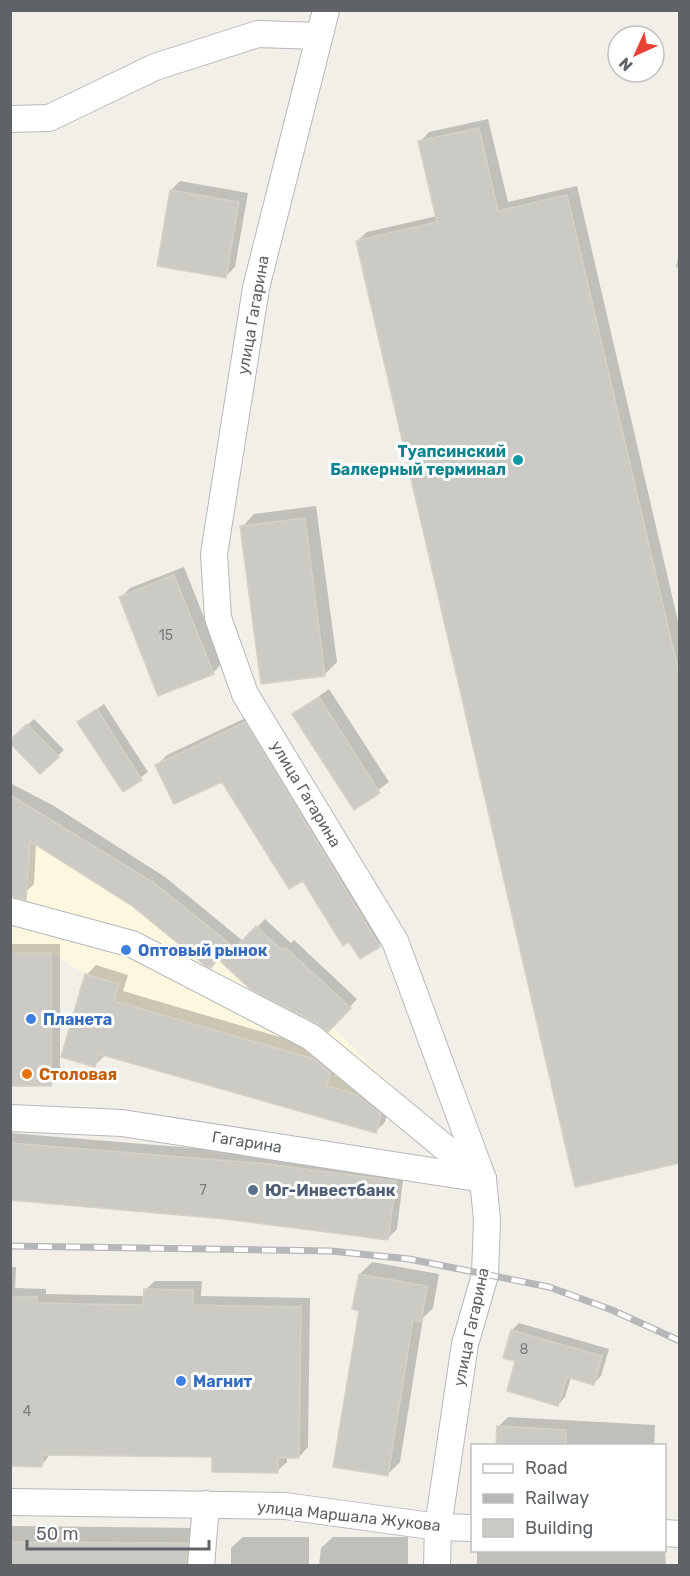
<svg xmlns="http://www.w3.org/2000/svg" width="690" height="1576" font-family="Rubik,sans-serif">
	<rect width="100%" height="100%" fill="#f1efe8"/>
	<path fill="#fef7e0" d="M10,795l138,84 82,65 10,4 83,70 72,70 -10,15 -58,-17 5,-22 -218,-63 5,-17 -34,-10 -34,-21h-40z"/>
	<g fill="#0003">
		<path d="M488,119l20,83 69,-16 103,444v532l-323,-921 10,-9 70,-16 -17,-74 9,-10z"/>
		<path d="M180,181l68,12 -13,74 -9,9 -55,-86z"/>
		<path d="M680,250v18l-4,-1z"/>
		<path d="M316,506l21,156 -12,12 -83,-147 12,-13z"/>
		<path d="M184,567l38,96 -9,10 -92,-76 9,-9z"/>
		<path d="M329,689l60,93 -35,26 -60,-94z"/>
		<path d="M104,704l44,68 -25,18 -44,-68z"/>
		<path d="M254,714l134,222 -9,9 -76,-66 -80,-99 -66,-15 10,-10z"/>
		<path d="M34,719l30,31 -24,22 -29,-31z"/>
		<path d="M10,783l44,23 111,71 78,64 22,-22 26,24 3,-3 63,59 -21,23 -117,-64 -8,8 -79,-63 -96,-59 -2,40 -8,8 -16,-1z"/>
		<path d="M10,944h50v131l-9,9h-41z"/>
		<path d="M96,965l32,10 -5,16 201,59 15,12 -4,14 32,9 23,19 -5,18 -10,10 -270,-77 -10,10 -9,-90z"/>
		<path d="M10,1133l268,22 126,17 -7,57 -9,9 -163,-20 -215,-18z"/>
		<path d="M372,1262l67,12 -6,34 -10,10 -23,144 -12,12 -28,-165v-35z"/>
		<path d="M10,1267h6l-1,21 31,1v5l99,2v-6l10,-9h47l-1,15 109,2 -2,149 -9,10h-12v5l-10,9 -64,-15 -162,-3 -10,13 -31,-1z"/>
		<path d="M519,1323l90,26 -8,27 -7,7 -23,-6 -6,20 -7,8 -41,-45 -5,-30z"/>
		<path d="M508,1417l147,8 -1,21h-157l1,-19z"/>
		<path d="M10,1526l193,2 4,38h-197z"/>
		<path d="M243,1537h66v28h10l2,-17 12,-11h75v29h-177v-18z"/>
		<path d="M664,1538l2,28h-189v-13l3,-3h184z"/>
	</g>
	<g fill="#cccac5" stroke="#d6d1c6" stroke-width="1.5">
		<path d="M479,128l19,83 69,-16 113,483v485l-105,24 -219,-946 81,-19 -19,-81z"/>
		<path d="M170,190l69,12 -13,76 -69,-12z"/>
		<path d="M305,518l20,158 -64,8 -21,-158z"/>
		<path d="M174,575l40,99 -56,22 -39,-99z"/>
		<path d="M319,697l61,96 -26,17 -62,-96z"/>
		<path d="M97,709l45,71 -19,12 -46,-70z"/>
		<path d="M245,722l135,225 -20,12 -11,-17 -6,4 -40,-65 -14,8 -67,-107 -48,22 -19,-39z"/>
		<path d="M27,724l32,33 -19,17 -30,-31v-3z"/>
		<path d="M10,795l143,87 82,66 21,-22 26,24 3,-3 66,61 -23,24 -10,-8 -68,-35 -32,-30 -7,9 -5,-2 -75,-61 -101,-64 -4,59 -16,-4z"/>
		<rect x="10" y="953" width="41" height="133"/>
		<path d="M85,974l34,10 -5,17 200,58 16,14 -3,13 30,9 24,19 -5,19 -277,-79 -4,13 -34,-10z"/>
		<path d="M10,1143l258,21 128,17 -8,59 -163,-21 -215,-19z"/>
		<path d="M359,1274l68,12 -6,36 -8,-2 -25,156 -55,-9 26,-156 -7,-2z"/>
		<path d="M144,1289l49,1v15l108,2 -2,151h-21v15l-66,-1v-15l-170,-2v12l-32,-1v-169h27v6l106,2z"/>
		<path d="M511,1330l91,26 -8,29 -27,-8 -9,29 -51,-15 8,-30 -12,-3z"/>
		<path d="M497,1426l69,4v16h-70z"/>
		<path d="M10,1542l178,1 -2,23h-176z"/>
	</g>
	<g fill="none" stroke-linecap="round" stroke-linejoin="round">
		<defs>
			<g id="minor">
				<path d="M326,10l-70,278 -42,266 4,64 27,76 150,247 88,238 4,41 -2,55 -20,69 -27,183 -1,39"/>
				<path d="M10,119l39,-1 106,-51 103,-33 61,2"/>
				<path d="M10,911l122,33 179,93 172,142"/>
				<path d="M10,1118l112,5 361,56"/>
				<path d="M10,1502l275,4 153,21 34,1"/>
				<path d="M664,1533l16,1"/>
				<path d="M201,1566l5,-62"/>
			</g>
		</defs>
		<use href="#minor" stroke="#b5b8bc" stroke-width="28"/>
		<use href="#minor" stroke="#fff" stroke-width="26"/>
		<defs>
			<path id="rail" d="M10,1246l321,5 78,8 140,28 63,23 68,31"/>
		</defs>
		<use href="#rail" stroke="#b6b7b8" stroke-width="7"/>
		<use href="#rail" stroke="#fff" stroke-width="4.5" stroke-dasharray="14" stroke-linecap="butt"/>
	</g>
	<circle fill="#0f9aa8" stroke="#fff" stroke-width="2" cx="518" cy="460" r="6"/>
	<g fill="#3f7fe0" stroke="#fff" stroke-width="2">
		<circle cx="126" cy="950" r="6"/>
		<circle cx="31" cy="1019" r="6"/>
		<circle cx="181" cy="1381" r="6"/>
	</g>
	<circle fill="#e8710a" stroke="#fff" stroke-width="2" cx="27" cy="1074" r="6"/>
	<circle fill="#5c6f8a" stroke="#fff" stroke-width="2" cx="253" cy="1190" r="6"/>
	<g text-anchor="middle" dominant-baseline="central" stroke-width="6" stroke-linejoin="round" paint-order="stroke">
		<g font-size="14" fill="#7a7d7f">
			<text x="166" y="635">15</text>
			<text x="203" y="1190">7</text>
			<text x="524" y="1349">8</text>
			<text x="27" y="1411">4</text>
		</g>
		<g font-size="16" fill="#5f6368" stroke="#fff">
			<text transform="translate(253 315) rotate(-80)">улица Гагарина</text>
			<text transform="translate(306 794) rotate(59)">улица Гагарина</text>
			<text transform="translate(247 1142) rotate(9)">Гагарина</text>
			<text transform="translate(471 1327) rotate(-78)">улица Гагарина</text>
			<text transform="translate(349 1516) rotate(6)">улица Маршала Жукова</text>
		</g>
		<g font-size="16" font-weight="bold" fill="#0d838f" stroke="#fff" text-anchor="end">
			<text x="506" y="451">Туапсинский<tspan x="506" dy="18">Балкерный терминал</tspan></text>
		</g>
		<g font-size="16" font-weight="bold" fill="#366cbe" stroke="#fff" text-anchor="start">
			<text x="138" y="950">Оптовый рынок</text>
			<text x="43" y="1019">Планета</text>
			<text x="193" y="1381">Магнит</text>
		</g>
		<g font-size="16" font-weight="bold" fill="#c56008" stroke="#fff" text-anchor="start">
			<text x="39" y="1074">Столовая</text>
		</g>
		<g font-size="16" font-weight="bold" fill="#4e5e75" stroke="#fff" text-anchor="start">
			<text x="265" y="1190">Юг-Инвестбанк</text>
		</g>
	</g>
	<rect width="690" height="1576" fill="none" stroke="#5f6368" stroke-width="24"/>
	<rect x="471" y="1444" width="195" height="108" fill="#ffffff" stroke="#bfc1c3" stroke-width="1.5"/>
	<rect x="483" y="1464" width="30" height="9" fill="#ffffff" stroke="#bfc1c3" stroke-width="1.5"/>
	<text x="525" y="1474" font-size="18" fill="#5f6368">Road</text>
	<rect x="483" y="1494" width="30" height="9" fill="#b6b7b8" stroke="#bfc1c3" stroke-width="1.5"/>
	<text x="525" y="1504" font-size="18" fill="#5f6368">Railway</text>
	<rect x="483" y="1519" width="30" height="18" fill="#cccac5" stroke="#bfc1c3" stroke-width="1.5"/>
	<text x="525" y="1534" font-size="18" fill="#5f6368">Building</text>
	<g transform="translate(636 54) rotate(225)"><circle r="28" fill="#ffffff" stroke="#bfc1c3" stroke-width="1.5"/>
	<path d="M0-4.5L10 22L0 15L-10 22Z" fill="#ea4335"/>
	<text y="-9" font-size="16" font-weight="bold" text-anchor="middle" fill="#5f6368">N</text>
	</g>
	<path d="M27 1540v9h182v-9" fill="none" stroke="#5f6368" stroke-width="3"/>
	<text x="36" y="1540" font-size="18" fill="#5f6368" stroke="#ffffff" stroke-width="4.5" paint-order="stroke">50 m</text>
</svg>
